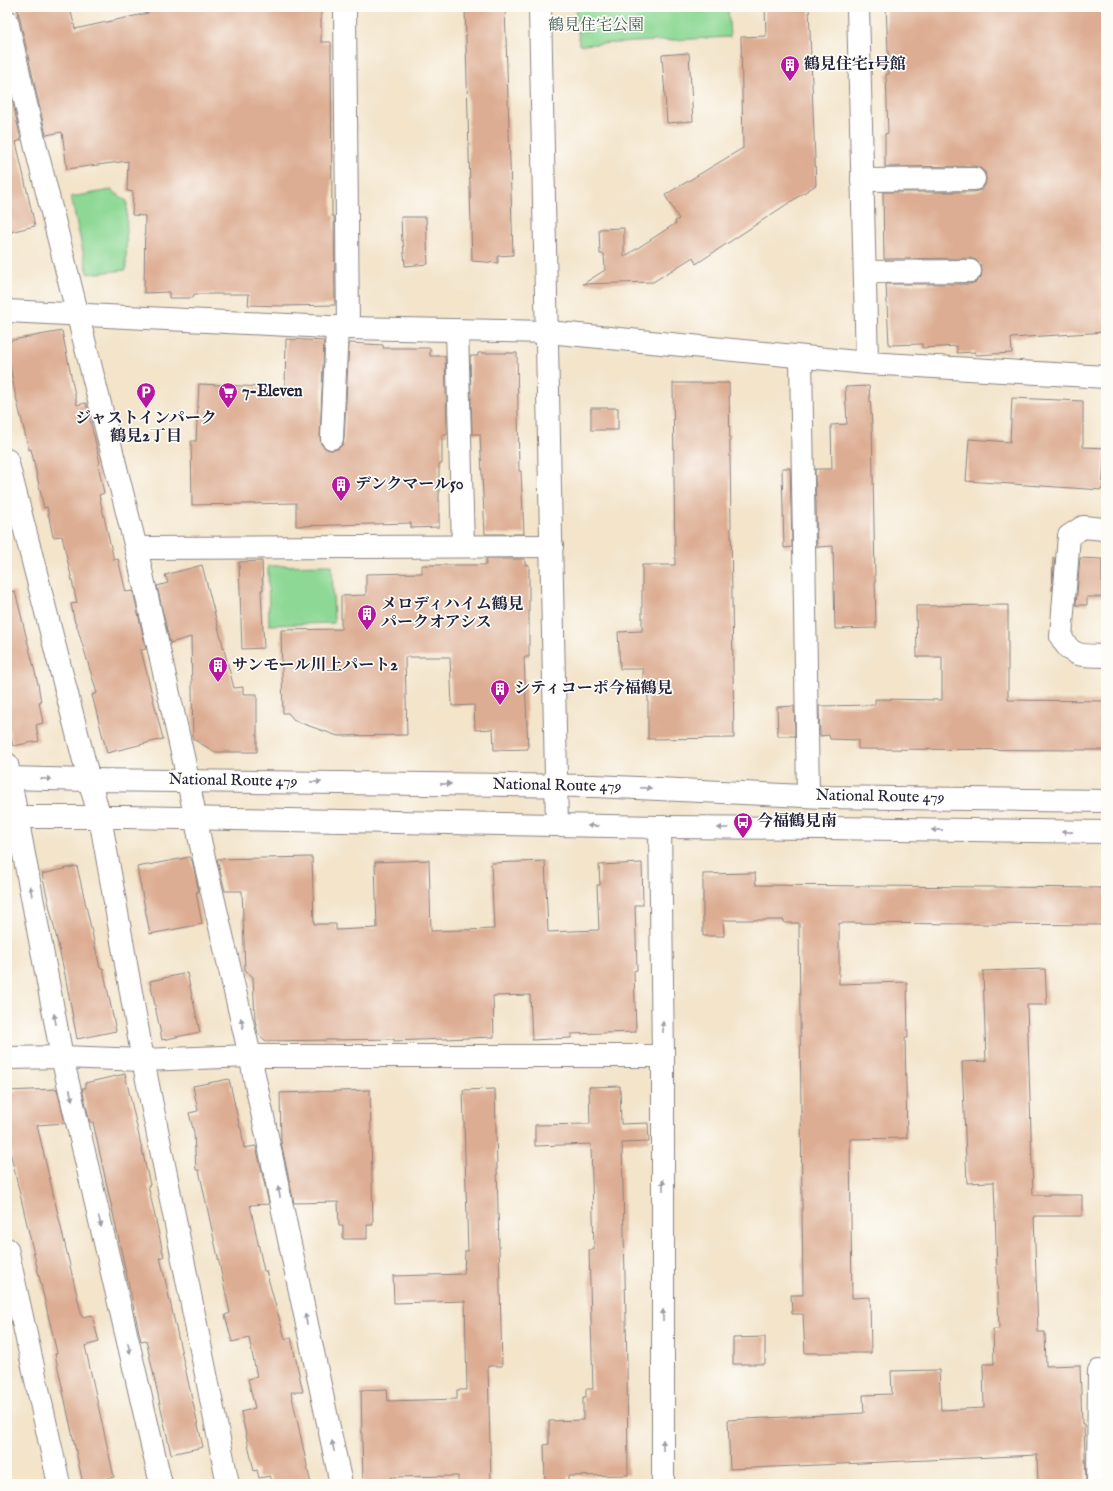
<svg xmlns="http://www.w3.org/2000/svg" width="1113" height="1491" font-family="'IM FELL English','Noto Serif JP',serif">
	<rect width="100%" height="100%" fill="#fdfcf7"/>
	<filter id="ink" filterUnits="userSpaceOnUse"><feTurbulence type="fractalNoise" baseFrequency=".025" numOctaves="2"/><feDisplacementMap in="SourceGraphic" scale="8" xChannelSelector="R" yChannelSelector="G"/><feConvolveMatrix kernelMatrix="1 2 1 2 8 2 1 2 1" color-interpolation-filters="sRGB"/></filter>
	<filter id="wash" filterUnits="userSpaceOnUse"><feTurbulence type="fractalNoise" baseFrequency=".012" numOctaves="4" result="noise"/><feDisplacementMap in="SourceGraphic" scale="16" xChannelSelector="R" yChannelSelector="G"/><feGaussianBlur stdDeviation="0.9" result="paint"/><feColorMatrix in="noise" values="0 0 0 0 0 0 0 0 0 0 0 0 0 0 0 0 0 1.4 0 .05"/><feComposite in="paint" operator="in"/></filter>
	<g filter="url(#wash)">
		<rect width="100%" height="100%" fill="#f3e4ca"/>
		<g fill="#8dd894" stroke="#587d68">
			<path d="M576,7h152l2,30 -151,8z"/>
			<path d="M111,190l16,11 -1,69 -38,4 -17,-77z"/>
			<path d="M332,565l2,58 -65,2 -1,-59z"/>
		</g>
		<g id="blocks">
			<g fill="#ddad93">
				<path d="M17,7h53l5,22 73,-16v-6h173v35h10l1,174h2l1,89 -51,1 -36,-1 1,-11h-55l-1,4h-24v-6l-25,1 1,-77 -13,-1 1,-23 -6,-1 1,-30 -61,8 -5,-37 -16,3z"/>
				<path d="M465,7h40l8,248 -15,1v7l-26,-2z"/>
				<path d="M765,7h44l7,178 -120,79 -3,-7 -40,25 -70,2 22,-14 -1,-16h-4l-1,-25 25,-1v29l52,-34 -1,-2 4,-2 -14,-24 78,-47 -2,-111 25,-1z"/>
				<path d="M886,7h73l1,3 53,-2v-1h93v325l-95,6 1,15 -37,2v-3l-18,1v-7l-35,2v-4l-33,1 -3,-61h84l6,-2 5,-5 1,-7 -1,-5 -5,-5 -6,-2 -86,1 -1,-67h91l7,-2 4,-5 1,-6 -1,-7 -5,-4 -6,-2 -89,1v-33l3,-1 -2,-59h3z"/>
				<path d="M689,53l4,68 -26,2 -5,-68z"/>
				<path d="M7,77l14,63 -5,2 19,84 -25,6 -3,-14z"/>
				<path d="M401,217h25l2,47 -23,2 -2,-25h-1z"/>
				<path d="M62,331l15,74 9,-2 9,37 5,23 -2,1 6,29 -5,2 15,65 4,-1 8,33 7,-1 13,58 -5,1 22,89 -56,14 -15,-58 5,-2 -21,-70h-1l-4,-19 6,-1 -15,-67 -9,1 -6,-30 -3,1 -13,-59 -2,1 -14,-57 -8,-43v-9z"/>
				<path d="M286,339l38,2 -4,96 1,7 5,5 5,1 7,-1 5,-5 1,-5 5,-96 34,2v3h47v8h15l2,79h-5v29h-3v63l-28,1v-5l-115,3v-23l-104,2 -1,-64h5l3,-57 86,4z"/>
				<path d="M478,353h39l2,118h2l3,63h-39l-5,-100h-8l-2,-78h8z"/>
				<path d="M673,383h56l5,355 -86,1v-56h-5v-14h-23l-2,-37 24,-1v-66h33z"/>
				<path d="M869,386l3,38 4,204 -41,1 -2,-83 -16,1 -2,-78h17l-1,-44 16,-1 -2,-37z"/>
				<path d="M1012,398l71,3v46l22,1 -3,42 -136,-9 3,-42 41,3z"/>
				<rect x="591" y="408" width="27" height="22"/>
				<path d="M782,468h8l2,79 -8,1z"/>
				<path d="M1053,558h2l-3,33z"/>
				<path d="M1080,558l22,1v38h-15v8h-11z"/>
				<path d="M486,559h39v6h4v92h-5l4,92 -34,1 -1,-21 -18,1 -1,-25 -22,1 -2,-49h-45l2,78 -69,1 -43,-15 -7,-8h-5l-2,-83 60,-1v-33l25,-1v-21l56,-1v-8h64z"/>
				<path d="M262,561l1,29h-2l3,58 -22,1 -3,-87z"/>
				<path d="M202,565l32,123 9,-1v7h14v58h-42l-22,-13 -2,-102 -21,6 -13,-57 11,-3 -3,-8z"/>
				<path d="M15,591l23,93 3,18h-2l4,21 -7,2 3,16 -26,5 -6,-27v-127z"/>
				<path d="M1008,605v95l98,1v49l-248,-1v-9l-28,-1 -1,-4 -9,1 -1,-30 56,-1v-6l67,1v-43h-25l-1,-51z"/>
				<path d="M794,706l1,30h-17l-1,-29z"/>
				<path d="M190,857v3h2l7,32h-3l6,32 -52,10 -13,-67z"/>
				<path d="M312,857l2,67h22v6l41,-2 -2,-66 54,-2 2,71 63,-2 -3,-66 54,-2 3,71 51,-2 -2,-45h3l-1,-20 43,-2 1,42h-8l2,65 -3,1 2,61 -65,2v4l-39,2 -2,-45 -37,1 1,41 -100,4v-2l-128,2 -8,-7 -3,-14 -2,-43 -8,-7 -3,-79h-17l-8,-32z"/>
				<path d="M77,866l23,102h3l13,63 -39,8 -12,-64 -23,-101z"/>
				<path d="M755,873l1,12 350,3v37l-267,-2v61l68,-2 1,56h-3l2,100 -57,1 2,159 18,-1 1,56h-66l-2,-39h-11l-1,-19h12l-4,-372h-15v-3h-61l1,16h-21v-62z"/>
				<path d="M1045,969l2,36h-20l6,190h49v21h-48l4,116h7l1,34 34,-1 2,59h2l2,60h-48l-1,-29 -307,14 -2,-49 136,-7 -1,-18 29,-1 -1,-23 48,-1 2,40 43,-2 -1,-44h11l-1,-35h6l-5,-147 -27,1 -5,-121 24,-1 -3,-90z"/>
				<path d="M187,973l13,59 -38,8 -12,-59z"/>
				<path d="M125,1074l25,111h-2l16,72h-4l43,190 -32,7 -25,-114 -5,1 -43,-196 -5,-23h-3l-8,-34h4l-1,-5z"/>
				<path d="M229,1079l11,49h1l3,20 12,-2 13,58 -19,1 14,66h2l19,68 6,-2 12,55h-12l20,92h-37l-4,-8 -11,2 -2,-8 -3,1 -13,-59 14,-4 -7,-29 9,-2 -8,-39 -17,4 -7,-27 5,-2 -31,-143h-3l-2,-37 -5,-20 9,-2 -5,-25z"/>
				<path d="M620,1086l1,38 27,-1 1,19 -27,1 5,223 1,109 -60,1v5l-23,1 -1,-37 5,-1v-23l34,-1v-23h3v-8h7l-4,-139h5l-3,-106 -56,2v-21l55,-1 -1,-37z"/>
				<path d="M57,1089l8,34 -28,2 45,192 10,-2 7,27 -14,4 29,131 -31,7 -28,-130 2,-1 -48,-206h-2v-56z"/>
				<path d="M495,1089l7,277h-14l3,118h-33v-8l-67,1v7h-28l-2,-94 26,-1 1,12 69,-2v-9h10l-2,-89 -71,2 -1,-27 71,-2 1,-23h3l-5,-161z"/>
				<path d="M370,1090l3,135h-6v14h-24v-13h-4l-1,-24 -44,1 -13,-61 -1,-49z"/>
				<path d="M765,1337v27h-32v-26z"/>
			</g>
		</g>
	</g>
	<g filter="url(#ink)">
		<use href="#blocks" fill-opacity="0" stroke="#8a8382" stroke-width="1"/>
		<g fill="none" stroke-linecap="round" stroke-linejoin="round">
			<defs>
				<g id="minor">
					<path d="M345,7l3,321"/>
					<path d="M540,7l17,818"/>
					<path d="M858,7l9,356"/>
					<path d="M7,21l28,123 101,404 48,213 17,84 49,211 91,428"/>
					<path d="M862,180l112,-1"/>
					<path d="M865,272l105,-1"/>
					<path d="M7,311l341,17 200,4 319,31 239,14"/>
					<path d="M457,330l6,216"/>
					<path d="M801,357l7,439"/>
					<path d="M332,438l5,-111"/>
					<path d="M7,460l82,320 11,37 43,243 85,424"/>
					<path d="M1106,531l-2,-2 -21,-2 -14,9 -8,101c11,22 24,18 45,19"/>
					<path d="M136,548l416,-2"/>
					<path d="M7,764l55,293 99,427"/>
					<path d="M660,827l3,229v428"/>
					<path d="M7,1058l55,-1 81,3 107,-4h413"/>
					<path d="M7,1249l52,235"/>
					<path d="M1098,1484l1,-113"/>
				</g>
				<g id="highway">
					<path d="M7,778l82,2 506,6 229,11 282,4"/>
					<path d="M7,817h118l535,10 165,1 281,4"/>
				</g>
			</defs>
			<use href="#minor" stroke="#8a8382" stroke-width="24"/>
			<use href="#highway" stroke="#8a8382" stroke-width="24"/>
			<use href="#minor" stroke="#fff" stroke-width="22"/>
			<use href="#highway" stroke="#fff" stroke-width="22"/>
		</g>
		<defs><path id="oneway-solid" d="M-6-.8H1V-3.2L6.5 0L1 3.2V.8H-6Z"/></defs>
		<g fill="#9c9ca7">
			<use href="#oneway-solid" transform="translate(46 779) rotate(2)"/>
			<use href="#oneway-solid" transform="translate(316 782) rotate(1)"/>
			<use href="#oneway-solid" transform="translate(446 784) rotate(1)"/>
			<use href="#oneway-solid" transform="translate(646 788) rotate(3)"/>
			<use href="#oneway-solid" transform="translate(593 826) rotate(-179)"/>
			<use href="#oneway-solid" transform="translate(723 828) rotate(-180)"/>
			<use href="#oneway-solid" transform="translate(937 830) rotate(-179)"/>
			<use href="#oneway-solid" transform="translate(1067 832) rotate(-179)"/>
			<use href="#oneway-solid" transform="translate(31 891) rotate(-101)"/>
			<use href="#oneway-solid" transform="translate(55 1019) rotate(-101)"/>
			<use href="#oneway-solid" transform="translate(242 1023) rotate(-103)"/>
			<use href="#oneway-solid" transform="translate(663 1027) rotate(-91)"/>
			<use href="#oneway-solid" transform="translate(71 1095) rotate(77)"/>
			<use href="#oneway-solid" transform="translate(663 1185) rotate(-90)"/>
			<use href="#oneway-solid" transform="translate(279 1192) rotate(-102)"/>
			<use href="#oneway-solid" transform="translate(100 1222) rotate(77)"/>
			<use href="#oneway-solid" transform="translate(663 1315) rotate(-90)"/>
			<use href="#oneway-solid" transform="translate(306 1319) rotate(-102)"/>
			<use href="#oneway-solid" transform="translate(129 1348) rotate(77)"/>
			<use href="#oneway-solid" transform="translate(663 1445) rotate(-90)"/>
			<use href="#oneway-solid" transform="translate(333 1446) rotate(-102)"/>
		</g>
	</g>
	<defs>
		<symbol id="building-pin" viewBox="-11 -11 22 30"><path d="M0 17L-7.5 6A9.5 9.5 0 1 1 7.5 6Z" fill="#b5179e" stroke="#fdfcf7"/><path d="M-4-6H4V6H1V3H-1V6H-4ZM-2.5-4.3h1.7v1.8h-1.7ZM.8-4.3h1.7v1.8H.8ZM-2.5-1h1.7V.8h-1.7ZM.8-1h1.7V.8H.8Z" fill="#fff"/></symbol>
		<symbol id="parking-pin" viewBox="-11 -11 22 30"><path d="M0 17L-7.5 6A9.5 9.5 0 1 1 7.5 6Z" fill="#b5179e" stroke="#fdfcf7"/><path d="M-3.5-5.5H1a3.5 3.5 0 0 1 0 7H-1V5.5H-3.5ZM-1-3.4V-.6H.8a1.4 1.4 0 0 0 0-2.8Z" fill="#fff"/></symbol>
		<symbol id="supermarket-pin" viewBox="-11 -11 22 30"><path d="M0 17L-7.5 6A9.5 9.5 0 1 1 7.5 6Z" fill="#b5179e" stroke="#fdfcf7"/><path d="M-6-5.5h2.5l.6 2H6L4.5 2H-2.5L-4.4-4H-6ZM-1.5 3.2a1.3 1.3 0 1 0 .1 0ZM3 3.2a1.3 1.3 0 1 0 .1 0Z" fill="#fff"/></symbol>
		<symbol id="bus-pin" viewBox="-11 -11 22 30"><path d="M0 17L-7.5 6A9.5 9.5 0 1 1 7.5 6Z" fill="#b5179e" stroke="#fdfcf7"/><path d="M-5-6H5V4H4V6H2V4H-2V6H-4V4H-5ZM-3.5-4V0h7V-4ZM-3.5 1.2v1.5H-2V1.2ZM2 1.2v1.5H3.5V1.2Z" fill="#fff"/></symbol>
	</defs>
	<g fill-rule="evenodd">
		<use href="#building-pin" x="779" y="54" width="22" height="30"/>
		<use href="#parking-pin" x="135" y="381" width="22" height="30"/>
		<use href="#supermarket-pin" x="217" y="381" width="22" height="30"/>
		<use href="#building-pin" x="330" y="474" width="22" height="30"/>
		<use href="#building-pin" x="356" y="603" width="22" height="30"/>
		<use href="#building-pin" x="207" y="655" width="22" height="30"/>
		<use href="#building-pin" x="489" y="678" width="22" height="30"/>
		<use href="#bus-pin" x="732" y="811" width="22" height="30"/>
	</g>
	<g text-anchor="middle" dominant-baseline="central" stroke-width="3.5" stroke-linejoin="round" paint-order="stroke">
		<g font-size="16" fill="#425956" stroke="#fdfcf7">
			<text x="596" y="26">鶴見住宅公園</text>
		</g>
		<g font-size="16" font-weight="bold" fill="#22223b" stroke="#fdfcf7" text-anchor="start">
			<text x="804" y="65">鶴見住宅1号館</text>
			<text x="242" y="392">7-Eleven</text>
			<text x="146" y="419" text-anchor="middle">ジャストインパーク<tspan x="146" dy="18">鶴見2丁目</tspan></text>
			<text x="355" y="485">デンクマール50</text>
			<text x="381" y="605">メロディハイム鶴見<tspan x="381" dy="18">パークオアシス</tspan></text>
			<text x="232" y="666">サンモール川上パート2</text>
			<text x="514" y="689">シティコーポ今福鶴見</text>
			<text x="757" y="822">今福鶴見南</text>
		</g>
		<g font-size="16" fill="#22223b" stroke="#fdfcf7">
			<text transform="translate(233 781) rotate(1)">National Route 479</text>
			<text transform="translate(557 786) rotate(1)">National Route 479</text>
			<text transform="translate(880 797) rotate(1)">National Route 479</text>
		</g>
	</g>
	<rect width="1113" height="1491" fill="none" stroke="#fdfcf7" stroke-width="24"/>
</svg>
